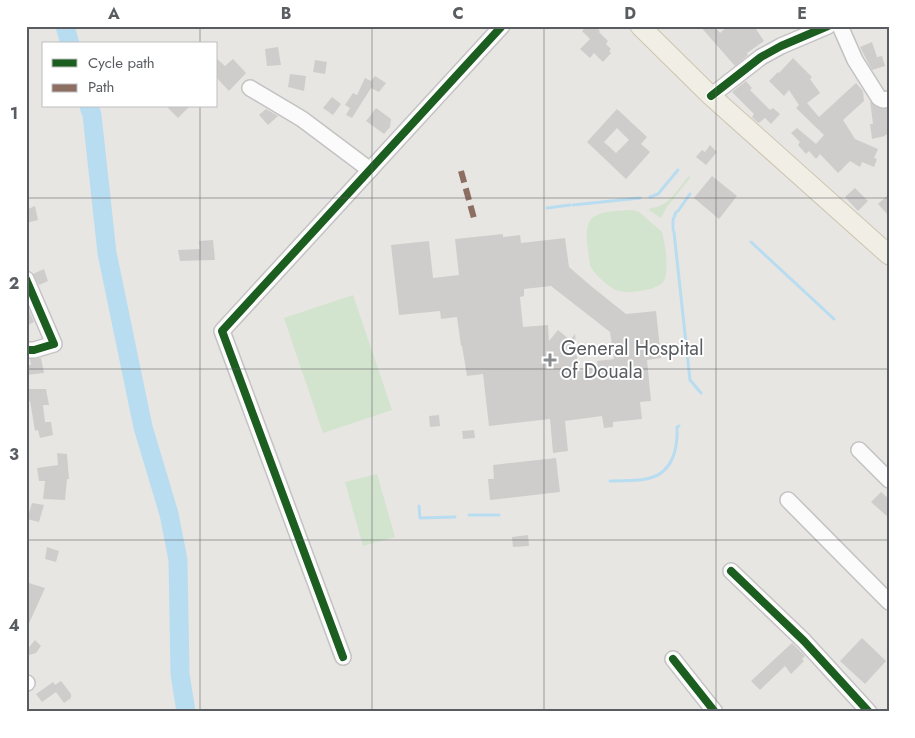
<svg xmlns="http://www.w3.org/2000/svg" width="915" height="738" font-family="Jost,sans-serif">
	<rect width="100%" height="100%" fill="#e8e6e2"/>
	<g fill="#d2e3ce">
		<path d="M688,177l2,-1v2l-24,30 -5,10 -12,-8 1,-2c19,-1 27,-18 38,-31z"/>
		<path d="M632,210l7,2 23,20c3,10 8,41 1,50 -6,8 -35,12 -44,9 -9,-2 -26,-18 -29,-26 -1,-14 -10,-43 7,-50 10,-5 25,-4 35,-5z"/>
		<path d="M353,295l39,115 -69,23 -39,-115z"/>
		<path d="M377,474l18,63 -32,9 -18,-64z"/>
	</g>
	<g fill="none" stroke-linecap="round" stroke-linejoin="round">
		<g stroke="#b8ddf1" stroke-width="3">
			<path d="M650,197l8,-3 20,-24"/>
			<path d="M573,205l67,-7"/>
			<path d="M547,208l23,-3"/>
			<path d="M678,211l12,-17"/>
			<path d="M673,230v-10l3,-8"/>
			<path d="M674,232l16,148 11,13"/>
			<path d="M751,242l83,77"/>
			<path d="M610,481c13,-1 27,1 40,-3 23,-6 28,-30 27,-51l2,-1"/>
			<path d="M419,506l1,12 35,-1"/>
			<path d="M469,515h30"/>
		</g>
		<g stroke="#b8ddf1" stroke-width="19">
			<path d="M65,26l5,18"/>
			<path d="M89,106l3,9 15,138 36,174 26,87 9,46 2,114 6,38"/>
		</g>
	</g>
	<g fill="#cfcdcb" fill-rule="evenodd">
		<path d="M587,26h8l5,5 -1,1 9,9 -2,3 5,5 -2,2 2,2 -8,9 -9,-9 -4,5 -10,-9 10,-10 -8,-8z"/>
		<path d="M700,26h14l6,7 8,-7h26l10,15 -17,12 1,2 -13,11z"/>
		<path d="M872,42l5,15 5,-1 3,10 -13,4 -12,-23z"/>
		<path d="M278,47l3,18 -14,1 -2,-17z"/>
		<path d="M216,58l9,8 8,-7 13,14 -17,18 -13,-14z"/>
		<path d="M793,58l19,19 -2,2 10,14 -13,10 12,14 37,-34 7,8 1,10 -21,19 12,19 23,10 -4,9 3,1 -3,8 -12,-5 -2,5 -10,-6 -12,12 -18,-19 -4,5 -7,-8 -3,3 -8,-9 2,-3 -9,-9 6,-5 19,16 8,-9 -28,-27 3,-3 -10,-15 -5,6 -15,-15 9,-9 1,1z"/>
		<path d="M315,60l12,2 -2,12 -12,-2z"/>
		<path d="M290,74l16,2 -2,15 -16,-4z"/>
		<path d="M375,76l11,7 -7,9 -8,-4 -19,30 -6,-3 4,-7 -5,-3 8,-12 4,2 8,-17 6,3z"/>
		<path d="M746,81l6,7 -2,2 20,20 3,-2 7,6 -9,10 -6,-6 -6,5 -2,-1 -5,-5 2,-3 -22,-22z"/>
		<path d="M332,97l9,7 -8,11 -10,-7z"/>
		<path d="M870,101l9,7 10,1v25l-4,1v1l-13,3 -2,-15h3z"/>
		<path d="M166,106h24l-12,12z"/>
		<path d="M376,108l15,11 -1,8 -6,7 -18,-13z"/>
		<path d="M266,109l12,7 -10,9 -9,-10z"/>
		<path d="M617,109l30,28 -6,7 9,8 -24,27 -39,-37zM617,128l12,12 -13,13 -12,-11z"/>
		<path d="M710,145l7,7 -11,13 -10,-8 6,-7 3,2z"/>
		<path d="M712,176l25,20 -18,23 -25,-21z"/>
		<path d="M855,188l13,13 -10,10 -13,-14z"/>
		<path d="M889,194v22l-11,-12z"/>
		<path d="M35,206l3,14 -12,3v-13z"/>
		<path d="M503,234v3l17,-2 1,8 44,-5 4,29 22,19 35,28 30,-3 5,47 -14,2 4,41 -11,1 2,17 -29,3v5l-9,1 -2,-12 -37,5 3,30 -15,2 -3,-34 -61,7 -6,-52 -16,2 -5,-30h-1l-4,-29 -16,2 -1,-8 -41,4 -8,-70 38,-4 4,37 26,-3 -4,-36zM551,286l59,46 4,27 -17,2 1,8 -20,2 -3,-37 -5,6 -12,-10 -9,11 -1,-16 -25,2 -3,-30 4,-1v-7z"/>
		<path d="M213,240l2,20 -35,1 -2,-11 22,-1 -1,-8z"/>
		<path d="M44,269l4,12 -9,4 -6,-11z"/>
		<path d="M26,303l8,19 -8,4z"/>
		<path d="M41,358l3,15 -18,2v-10h5l-1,-6z"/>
		<path d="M26,389h20l3,16h-6l2,17h6l2,13 -13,3 -2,-8 -3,1 -5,-30 -4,1z"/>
		<path d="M439,415l1,11 -10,1 -1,-11z"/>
		<path d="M474,430l1,8 -12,1 -1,-8z"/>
		<path d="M57,453l10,1 2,25h-2l-2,21 -22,-1 2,-18h-6l-2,-13 21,-3z"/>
		<path d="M556,458l4,34 -70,8 -2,-21h6l-1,-14z"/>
		<path d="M881,492l8,7v19l-18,-16z"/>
		<path d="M32,503l12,2 -5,17 -12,-3z"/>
		<path d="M528,535l1,11 -16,1 -1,-10z"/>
		<path d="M47,547l12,4 -3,11 -11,-3z"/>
		<path d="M29,583l16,5 -19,42v-35z"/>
		<path d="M862,638l24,23 -21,23 -25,-23z"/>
		<path d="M35,640l6,6 -5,7 -10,3v-5z"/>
		<path d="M792,643l13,13 -3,3 2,2 -13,13 -6,-8 -25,24 -9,-9z"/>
		<path d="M61,681l10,13v4l-7,5 -8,-11 -14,10 -6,-8 17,-12 2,3z"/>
	</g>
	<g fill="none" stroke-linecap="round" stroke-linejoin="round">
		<defs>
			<g id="minor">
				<path d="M840,26l15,34 24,38 4,2 6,-1"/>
				<path d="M250,88l52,31 68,51"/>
				<path d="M711,96l50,-39 20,-11 47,-20"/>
				<path d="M26,279l28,65 -20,6h-8"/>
				<path d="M859,450l30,30"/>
				<path d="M788,500l101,102"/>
				<path d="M731,571l73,70 65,71"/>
				<path d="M343,657l-121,-326 280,-305"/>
				<path d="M673,659l42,53"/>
				<path d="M26,683h1"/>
			</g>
			<path id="major" d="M640,26l71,70 178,159"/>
		</defs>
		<use href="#minor" stroke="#c4c3c3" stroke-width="18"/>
		<use href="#major" stroke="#cec4b2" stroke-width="21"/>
		<use href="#minor" stroke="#fcfbfb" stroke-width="15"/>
		<use href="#major" stroke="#f0eee5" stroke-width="19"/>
		<path stroke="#8d6e63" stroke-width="6" stroke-dasharray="12 6" stroke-linecap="butt" d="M461,171l14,51"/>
		<defs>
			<g id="cycleway">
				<path d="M711,96l50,-39 20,-11 47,-20"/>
				<path d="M26,279l28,65 -20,6h-8"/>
				<path d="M731,571l73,70 65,71"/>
				<path d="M343,657l-121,-326 280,-305"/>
				<path d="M673,659l42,53"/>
			</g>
		</defs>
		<use href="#cycleway" stroke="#fff" stroke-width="11"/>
		<use href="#cycleway" stroke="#1b5e20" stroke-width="8"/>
	</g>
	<path fill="none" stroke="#595c60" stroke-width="1" stroke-opacity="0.55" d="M200,26v18M372,26v686M544,26v686M716,26v686M200,106v606M26,198h863M26,369h863M26,540h863"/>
	<path fill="#8b8c8e" stroke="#fff" stroke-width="2" d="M547.5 352.5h5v5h5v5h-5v5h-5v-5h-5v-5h5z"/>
	<g text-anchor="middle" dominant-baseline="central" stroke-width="4" stroke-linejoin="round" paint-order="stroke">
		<g font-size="20" fill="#595c60" stroke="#fff" text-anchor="start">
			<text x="561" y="348">General Hospital<tspan x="561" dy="23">of Douala</tspan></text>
		</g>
	</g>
	<rect width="915" height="738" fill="none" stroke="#ffffff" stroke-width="55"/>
	<rect x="42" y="42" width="175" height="65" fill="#ffffff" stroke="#bdbebf"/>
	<rect x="52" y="59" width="25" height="8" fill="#1b5e20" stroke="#bdbebf"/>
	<text x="88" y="68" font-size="15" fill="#595c60">Cycle path</text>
	<rect x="52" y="84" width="25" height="8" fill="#8d6e63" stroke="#bdbebf"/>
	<text x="88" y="92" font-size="15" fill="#595c60">Path</text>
	<rect x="28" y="28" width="860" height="682" fill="none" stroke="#595c60" stroke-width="2"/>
	<g font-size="16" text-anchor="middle" font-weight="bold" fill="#595c60">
		<text x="114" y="19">A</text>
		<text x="286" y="19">B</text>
		<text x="458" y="19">C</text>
		<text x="630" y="19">D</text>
		<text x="802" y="19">E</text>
		<text x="14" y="119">1</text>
		<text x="14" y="289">2</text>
		<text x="14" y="460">3</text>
		<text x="14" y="631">4</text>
	</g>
</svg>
